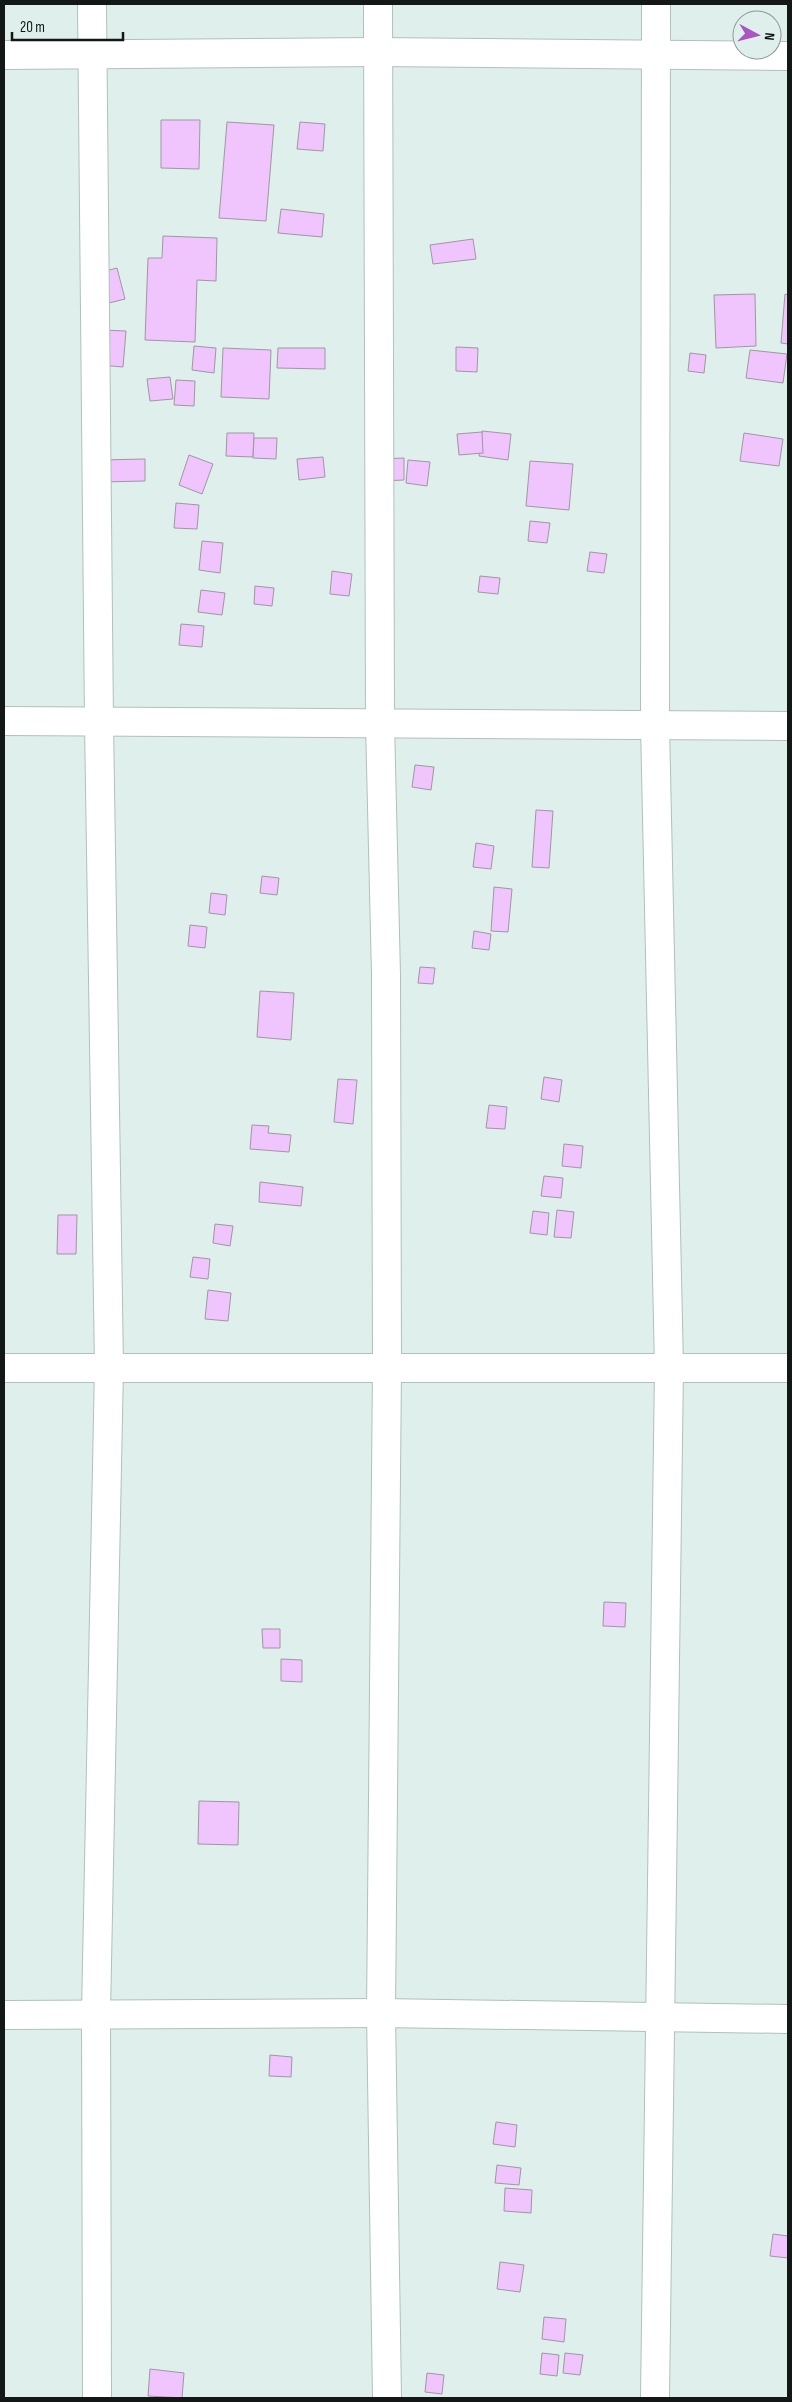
<svg xmlns="http://www.w3.org/2000/svg" width="792" height="2402" font-family="'Sofia Sans Condensed',sans-serif">
	<rect width="100%" height="100%" fill="#deefec"/>
	<g fill="#f0c4fc" stroke="#a097a2">
		<path d="M161,120h39l-1,49 -38,-1z"/>
		<path d="M227,122l47,3 -8,96 -47,-3z"/>
		<path d="M300,122l25,2 -2,27 -26,-2z"/>
		<path d="M281,209l43,5 -2,23 -44,-4z"/>
		<path d="M163,236l54,2 -1,43 -19,-1 -2,62 -50,-2 3,-82h14z"/>
		<path d="M473,239l3,20 -43,5 -3,-19z"/>
		<path d="M117,268l8,31 -20,5 -8,-31z"/>
		<path d="M755,294l1,52 -40,2 -2,-53z"/>
		<path d="M785,294l3,1v49l-7,-1z"/>
		<path d="M103,330l23,1 -3,36 -23,-2z"/>
		<path d="M194,346l22,2 -2,25 -22,-3z"/>
		<path d="M456,347l22,1 -1,24 -21,-1z"/>
		<path d="M223,348l48,2 -2,49 -48,-2z"/>
		<path d="M278,348h47v21l-48,-1z"/>
		<path d="M750,350l37,4 -4,29 -37,-5z"/>
		<path d="M690,353l16,2 -2,18 -16,-2z"/>
		<path d="M170,377l3,22 -23,2 -3,-22z"/>
		<path d="M176,380l19,1 -1,25 -20,-1z"/>
		<path d="M482,431l29,3 -3,26 -29,-4z"/>
		<path d="M482,432l1,21 -24,2 -2,-21z"/>
		<path d="M227,433h27l-1,24 -27,-1z"/>
		<path d="M744,433l39,6 -4,27 -39,-5z"/>
		<path d="M254,438h23l-1,21 -23,-1z"/>
		<path d="M189,455l24,9 -11,30 -23,-9z"/>
		<path d="M323,457l2,20 -26,3 -2,-21z"/>
		<path d="M404,458v22l-24,1v-22z"/>
		<path d="M145,459v22l-45,1 -1,-22z"/>
		<path d="M408,460l22,2 -3,24 -21,-3z"/>
		<path d="M530,461l43,3 -4,46 -43,-4z"/>
		<path d="M176,503l23,2 -2,24 -23,-1z"/>
		<path d="M530,521l20,2 -3,20 -19,-2z"/>
		<path d="M202,541l21,2 -3,30 -21,-3z"/>
		<path d="M590,552l17,2 -3,19 -17,-2z"/>
		<path d="M332,571l20,3 -3,22 -19,-2z"/>
		<path d="M480,576l20,2 -2,16 -20,-2z"/>
		<path d="M255,586l19,2 -2,18 -18,-2z"/>
		<path d="M201,590l24,3 -3,22 -24,-3z"/>
		<path d="M181,624l23,2 -2,21 -23,-2z"/>
		<path d="M415,765l19,2 -3,23 -19,-3z"/>
		<path d="M536,810l17,1 -4,57 -17,-1z"/>
		<path d="M476,843l18,3 -3,23 -18,-2z"/>
		<path d="M262,876l17,2 -2,17 -17,-2z"/>
		<path d="M494,887l18,2 -4,43 -17,-1z"/>
		<path d="M211,893l16,2 -2,20 -16,-2z"/>
		<path d="M190,925l17,2 -2,21 -17,-2z"/>
		<path d="M474,931l17,3 -2,16 -17,-2z"/>
		<path d="M420,967l15,1 -2,16 -15,-1z"/>
		<path d="M260,991l34,2 -3,47 -34,-3z"/>
		<path d="M544,1077l18,3 -3,22 -18,-3z"/>
		<path d="M338,1079l19,1 -4,44 -19,-2z"/>
		<path d="M489,1105l18,2 -2,22 -19,-1z"/>
		<path d="M252,1125l17,1 -1,7 23,2 -2,17 -39,-3z"/>
		<path d="M564,1144l19,2 -2,22 -19,-2z"/>
		<path d="M544,1176l19,2 -2,20 -20,-2z"/>
		<path d="M260,1182l43,5 -2,19 -42,-4z"/>
		<path d="M557,1210l17,2 -3,26 -17,-1z"/>
		<path d="M533,1211l16,2 -2,22 -17,-2z"/>
		<path d="M58,1215h19l-1,39h-19z"/>
		<path d="M215,1224l18,2 -3,20 -17,-3z"/>
		<path d="M193,1257l17,2 -2,20 -18,-2z"/>
		<path d="M208,1290l23,3 -3,28 -23,-2z"/>
		<path d="M604,1602l22,1 -1,24 -22,-1z"/>
		<path d="M262,1629h18v19h-17z"/>
		<path d="M281,1659l21,1v22l-21,-1z"/>
		<path d="M199,1801l40,1 -1,43 -40,-1z"/>
		<path d="M270,2055l22,2 -1,20 -22,-1z"/>
		<path d="M496,2122l21,3 -2,22 -22,-3z"/>
		<path d="M497,2165l24,3 -2,17 -24,-2z"/>
		<path d="M505,2188l27,2 -1,23 -27,-2z"/>
		<path d="M773,2234l15,2v22l-18,-2z"/>
		<path d="M500,2262l24,3 -4,27 -23,-3z"/>
		<path d="M544,2317l22,2 -2,23 -22,-3z"/>
		<path d="M542,2353l17,2 -2,21 -17,-2z"/>
		<path d="M565,2353l18,2 -3,20 -17,-2z"/>
		<path d="M150,2369l34,4 -2,25 -34,-2z"/>
		<path d="M427,2373l17,2 -2,19 -17,-2z"/>
	</g>
	<g fill="none" stroke-linecap="round" stroke-linejoin="round">
		<defs>
			<g id="minor">
				<path d="M92,4l7,718 10,645 -13,646 1,385"/>
				<path d="M378,4l2,719 6,252 1,393 -6,645 6,385"/>
				<path d="M4,55l374,-3 410,4"/>
				<path d="M4,721l784,5"/>
				<path d="M4,1368h784"/>
				<path d="M4,2015l377,-2 407,6"/>
				<path d="M655,2398l14,-1030 -14,-643 1,-721"/>
			</g>
		</defs>
		<use href="#minor" stroke="#b0c0bd" stroke-width="30"/>
		<use href="#minor" stroke="#fff" stroke-width="28"/>
	</g>
	<rect width="792" height="2402" fill="none" stroke="#131817" stroke-width="10"/>
	<g transform="translate(757 35) rotate(97)"><circle r="24" fill="#deefec" stroke="#8d9997"/>
	<path d="M0-4L9 19L0 12L-9 19Z" fill="#ab54c2"/>
	<text y="-8" font-size="14" font-weight="bold" text-anchor="middle" fill="#131817">N</text>
	</g>
	<path d="M12 32v8h111v-8" fill="none" stroke="#131817" stroke-width="2.5"/>
	<text x="20" y="32" font-size="15" fill="#131817" stroke="#deefec" stroke-width="4" paint-order="stroke">20 m</text>
</svg>
